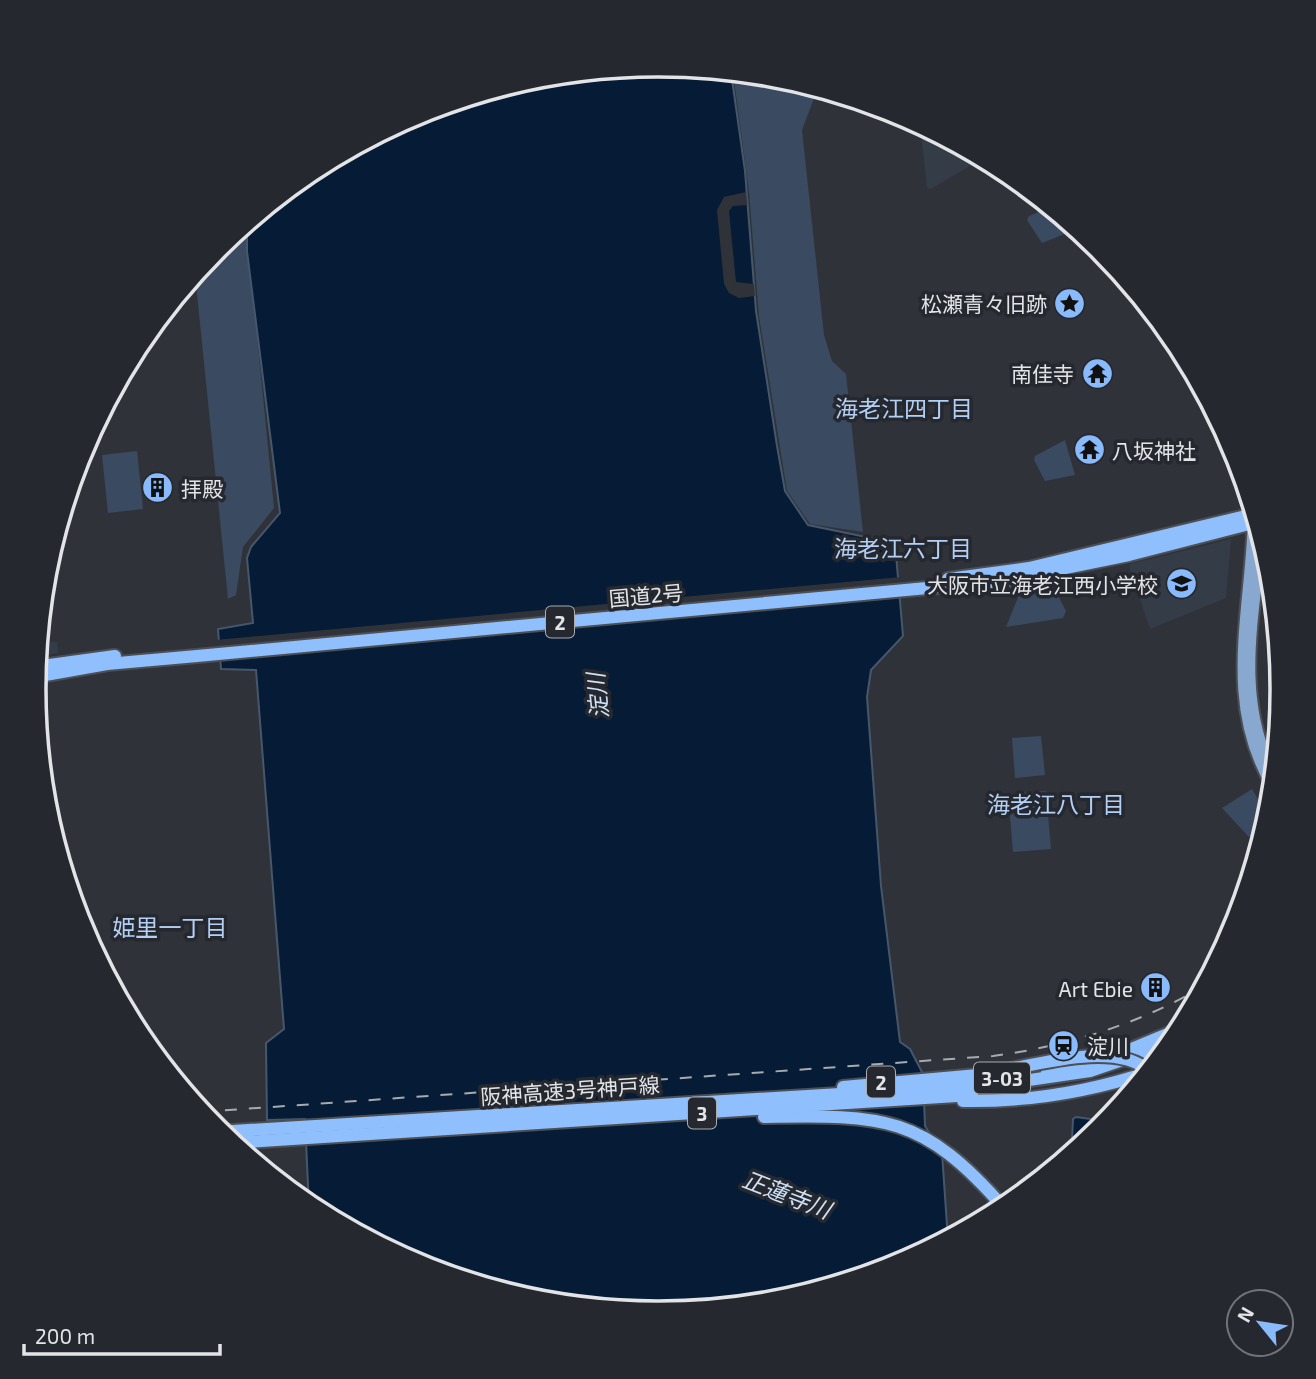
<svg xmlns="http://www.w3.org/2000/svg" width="1316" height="1379" font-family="'Exo 2','Noto Sans JP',sans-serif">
	<rect width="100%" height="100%" fill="#2f3339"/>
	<g fill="#343c47">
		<path d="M920,125l63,33 -52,31 -4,-2z"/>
		<path d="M1231,539l-5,59 -76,31 -20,-59v-6z"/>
		<path d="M47,630l1,12h9l1,11 -22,4 3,-26z"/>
	</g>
	<g fill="#3a4a60">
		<path d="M733,72l47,5 38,11 -16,42 22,205 8,26 14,13 17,158 -53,-8 -23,-33 -28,-175 -10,-124z"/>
		<path d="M1050,207l27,22 -35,14 -15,-23 2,-4z"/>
		<path d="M246,224l28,284 -31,39 -7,48 -8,4 -33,-325 22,-27z"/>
		<path d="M1065,440l10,35 -30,6 -11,-21 1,-4z"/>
		<path d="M137,451l6,58 -35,4 -6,-58z"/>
		<path d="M1055,590l11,21 -3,7 -57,9 13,-32z"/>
		<path d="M1041,736l4,39 -30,3 -3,-40z"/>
		<path d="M1252,789l17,29 -2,6 -18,13 -27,-29z"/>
		<path d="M1046,791l5,58 -38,3 -5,-58z"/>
	</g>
	<g fill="#051b36" stroke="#47576b" stroke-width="2">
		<path d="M658,65l73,7 14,99 11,140 21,135 8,45 23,34 87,18 8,93 -32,34 -4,27 14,189 19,156 10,7 13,25 2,52 17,27 6,87 -51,27 -117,35 -122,12 -122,-12 -117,-35 -110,-60 -4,-88 -38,1 -1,-77 18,-14 -28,-359 -35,-1 -3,-40 35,-6 -6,-65 4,-11 29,-34 -33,-262v-29l64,-52 108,-58 118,-35z"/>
		<path d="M1076,1117l22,3v13l-12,10 -14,-3 1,-21z"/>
	</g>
	<g fill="#2f3339">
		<path d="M746,192l1,13 -14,1 -4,5 7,71 18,2 1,12 -16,2 -10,-5 -5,-9 -7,-74 7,-13z"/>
		<path d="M901,577l2,20 -686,63 -2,-20z"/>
	</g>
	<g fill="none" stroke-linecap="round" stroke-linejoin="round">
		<defs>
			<g id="major">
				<path d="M1253,517c-2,94 -32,185 20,271"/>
				<path d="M1262,539c-8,79 -27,160 12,234"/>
			</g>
			<g id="highway">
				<path d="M948,579l81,-11 225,-54"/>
				<path d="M35,667l80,-11"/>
				<path d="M34,677l73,-13 90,-8 805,-75 127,-26 128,-33"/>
				<path d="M1047,1071l77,-19 58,-24"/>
				<path d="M843,1087l135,-12"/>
				<path d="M963,1101c63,1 126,-9 186,-29"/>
				<path d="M764,1117c120,-2 158,-3 241,92"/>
				<path d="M217,1132l786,-48 87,-13 82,-28"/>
				<path d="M231,1143l741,-48"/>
			</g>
		</defs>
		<use href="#major" stroke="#4c4f54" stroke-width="14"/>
		<use href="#highway" stroke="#4c4f54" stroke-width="16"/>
		<use href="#major" stroke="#89a8cf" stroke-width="10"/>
		<use href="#highway" stroke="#8fbffd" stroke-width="12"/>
		<path stroke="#a7aaae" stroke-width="2" stroke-dasharray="12 12" stroke-linecap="butt" d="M201,1112l792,-56c75,-10 146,-32 211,-70"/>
		<defs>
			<path id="highway-bridge" d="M978,1075c47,-6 134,-37 171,-4"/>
		</defs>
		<use href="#highway-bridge" stroke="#4c4f54" stroke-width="16" stroke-linecap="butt"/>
		<use href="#highway-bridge" stroke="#8fbffd" stroke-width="12"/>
	</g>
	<defs>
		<symbol id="sight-disc" viewBox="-11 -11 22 22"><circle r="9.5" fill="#88bafc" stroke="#25292f"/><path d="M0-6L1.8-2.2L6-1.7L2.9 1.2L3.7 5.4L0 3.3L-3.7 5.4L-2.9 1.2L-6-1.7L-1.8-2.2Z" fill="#111"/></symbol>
		<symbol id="temple-disc" viewBox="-11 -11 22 22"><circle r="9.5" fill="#88bafc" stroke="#25292f"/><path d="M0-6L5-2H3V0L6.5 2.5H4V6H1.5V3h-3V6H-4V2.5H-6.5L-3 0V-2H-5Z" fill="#111"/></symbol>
		<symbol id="building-disc" viewBox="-11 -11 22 22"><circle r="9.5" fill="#88bafc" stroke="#25292f"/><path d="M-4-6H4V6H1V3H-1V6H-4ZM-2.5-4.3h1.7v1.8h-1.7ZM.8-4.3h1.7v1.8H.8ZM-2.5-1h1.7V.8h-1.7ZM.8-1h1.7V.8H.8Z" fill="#111"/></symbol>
		<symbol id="school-disc" viewBox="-11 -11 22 22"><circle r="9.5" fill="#88bafc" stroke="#25292f"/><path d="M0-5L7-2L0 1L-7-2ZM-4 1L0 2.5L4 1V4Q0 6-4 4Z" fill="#111"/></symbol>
		<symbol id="station-disc" viewBox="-11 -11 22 22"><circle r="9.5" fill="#88bafc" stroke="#25292f"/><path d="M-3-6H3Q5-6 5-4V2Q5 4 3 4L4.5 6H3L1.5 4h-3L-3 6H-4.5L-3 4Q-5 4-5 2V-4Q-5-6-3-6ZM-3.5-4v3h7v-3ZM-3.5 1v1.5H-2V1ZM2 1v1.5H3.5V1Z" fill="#111"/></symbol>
	</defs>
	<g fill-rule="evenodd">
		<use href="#sight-disc" x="1052" y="286" width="35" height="35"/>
		<use href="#temple-disc" x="1080" y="356" width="35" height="35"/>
		<use href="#temple-disc" x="1072" y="432" width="35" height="35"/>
		<use href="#building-disc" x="140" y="470" width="35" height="35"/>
		<use href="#school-disc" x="1164" y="566" width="35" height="35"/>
		<use href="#building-disc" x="1138" y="970" width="35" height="35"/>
		<use href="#station-disc" x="1046" y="1028" width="35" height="35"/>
	</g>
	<g text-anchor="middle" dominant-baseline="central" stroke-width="7" stroke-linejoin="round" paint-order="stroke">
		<g fill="#25292f" stroke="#a9acb0" stroke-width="2">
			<rect x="546" y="606.5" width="28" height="31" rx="5"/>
			<rect x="974" y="1062.5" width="56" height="31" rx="5"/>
			<rect x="867" y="1066.5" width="28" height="31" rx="5"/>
			<rect x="688" y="1097.5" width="28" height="31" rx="5"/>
		</g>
		<g font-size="19" font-weight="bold" fill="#e2e4e8">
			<text x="560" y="622">2</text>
			<text x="1002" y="1078">3-03</text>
			<text x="881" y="1082">2</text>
			<text x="702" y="1113">3</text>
		</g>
		<g font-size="21" fill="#e2e4e8" stroke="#25292f" text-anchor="end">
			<text x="1047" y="303">松瀬青々旧跡</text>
			<text x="1074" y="373">南佳寺</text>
			<text x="1112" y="450" text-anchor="start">八坂神社</text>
			<text x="181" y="488" text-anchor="start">拝殿</text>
			<text x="1158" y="584">大阪市立海老江西小学校</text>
			<text x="1133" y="988">Art Ebie</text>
			<text x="1087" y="1045" text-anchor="start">淀川</text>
		</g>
		<g font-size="21" fill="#e2e4e8" stroke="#25292f">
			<text transform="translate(646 595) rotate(-5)">国道2号</text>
			<text transform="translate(570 1090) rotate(-4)">阪神高速3号神戸線</text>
		</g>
		<g font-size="23" fill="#b3cff4" stroke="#25292f">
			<text x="904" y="408">海老江四丁目</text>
			<text x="903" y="548">海老江六丁目</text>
			<text x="1056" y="804">海老江八丁目</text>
			<text x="170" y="927">姫里一丁目</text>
		</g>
		<g font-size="23" font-style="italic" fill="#d0e1f7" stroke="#25292f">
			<text transform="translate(597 696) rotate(-96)">淀川</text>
			<text transform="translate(787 1194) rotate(21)">正蓮寺川</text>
		</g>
	</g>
	<path d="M0 0H1316V1379H0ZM46 689a612 612 0 1 1 1224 0a612 612 0 1 1-1224 0Z" fill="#25292f" fill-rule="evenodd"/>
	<path fill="none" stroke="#e2e4e8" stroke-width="3.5" d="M46 689a612 612 0 1 1 1224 0a612 612 0 1 1-1224 0Z"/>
	<g transform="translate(1260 1323) rotate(300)"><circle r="33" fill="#25292f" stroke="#717479" stroke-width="2"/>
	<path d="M0-5L12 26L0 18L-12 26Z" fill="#88bafc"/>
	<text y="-10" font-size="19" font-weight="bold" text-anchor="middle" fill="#e2e4e8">N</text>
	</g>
	<path d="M24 1344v10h196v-10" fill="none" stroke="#e2e4e8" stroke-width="3.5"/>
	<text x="35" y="1344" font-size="21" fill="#e2e4e8" stroke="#25292f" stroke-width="5" paint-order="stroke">200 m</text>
</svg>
